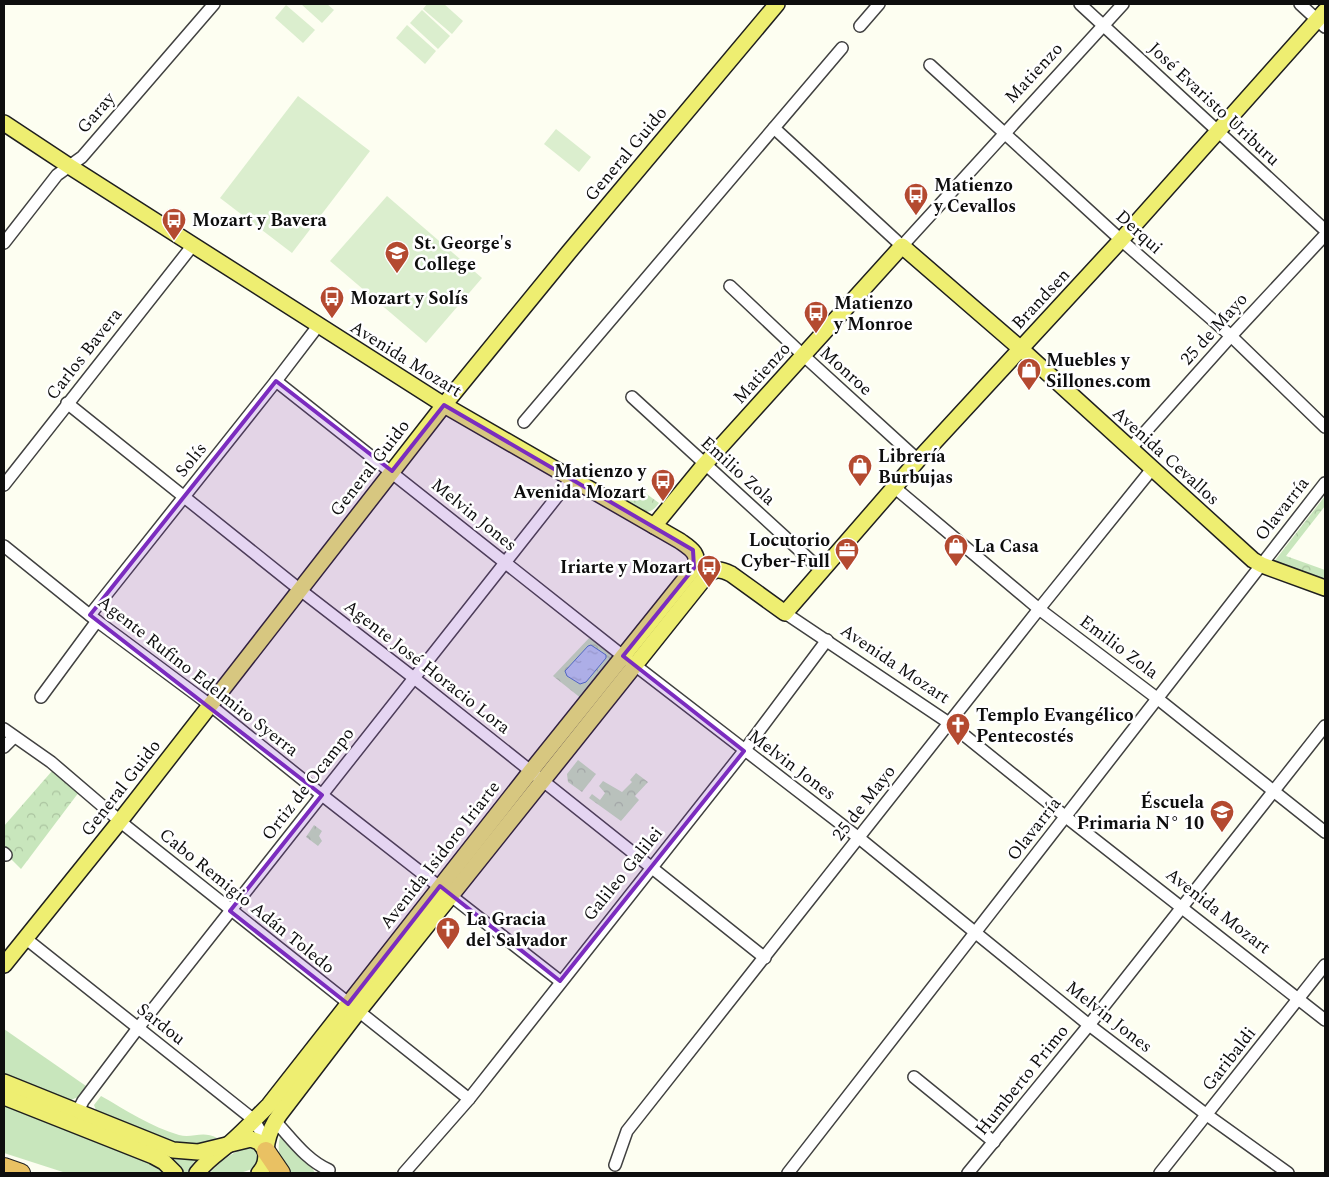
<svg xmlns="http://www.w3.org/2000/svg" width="1329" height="1177" font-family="Spectral,serif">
	<defs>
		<pattern id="park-crowns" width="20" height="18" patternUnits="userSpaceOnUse" patternTransform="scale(1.25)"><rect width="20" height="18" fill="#c8e6bc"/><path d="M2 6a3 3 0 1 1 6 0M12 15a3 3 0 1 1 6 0" fill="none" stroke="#abc4a0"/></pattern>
		<pattern id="water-ripples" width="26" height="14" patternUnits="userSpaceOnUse" patternTransform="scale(1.25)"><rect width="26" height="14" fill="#b9cff2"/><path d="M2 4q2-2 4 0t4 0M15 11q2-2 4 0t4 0" fill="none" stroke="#9eb1ce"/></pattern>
	</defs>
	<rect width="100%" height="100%" fill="#fdfef1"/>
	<g fill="#c8e6bc">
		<path d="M4,1029l82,57 -8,11 -9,4 -65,-26z"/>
		<path d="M101,1096c25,14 50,31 78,39 13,4 23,-5 38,3 -5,2 -10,4 -15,5 -31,6 -77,-19 -105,-30l-3,-8z"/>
		<path d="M4,1102l150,61 12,10h-100l-62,-20z"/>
		<path d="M281,1131l26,28 8,14h-24c-14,-15 -14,-23 -10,-42z"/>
		<path d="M252,1146l7,6 1,10c-14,15 -31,11 -50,11 12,-14 24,-22 42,-27z"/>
		<path d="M155,1152l46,5 -7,5 -7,11h-5z"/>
	</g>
	<g fill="url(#park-crowns)">
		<path d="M637,487l22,16c-12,17 -20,6 -34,-3z"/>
		<path d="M1325,496v10l-39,50 39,14v10l-52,-17z"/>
		<path d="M591,636l23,20 -1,4 -31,39 -29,-23z"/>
		<path d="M578,760l18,14 -14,18 -14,-10 -1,-8z"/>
		<path d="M52,771l27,21 -58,77 -17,-17v-26z"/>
		<path d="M636,773l12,9 -13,14 4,4 -18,21 -32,-23 3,-4 8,6 5,-7 -6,-7 4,-5 19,11 10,-10 -2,-2z"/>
		<path d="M314,825l8,6 -3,5 3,5 -4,5 -12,-9z"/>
	</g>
	<g fill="#dbeece">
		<path d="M301,4h26l7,6 -12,13z"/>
		<path d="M427,4h17l19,17 -11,13 -29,-25z"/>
		<path d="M286,5l29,25 -12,13 -28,-25z"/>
		<path d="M422,10l28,26 -12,13 -28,-26z"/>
		<path d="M407,25l29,26 -11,13 -29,-26z"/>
		<path d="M298,96l72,55 -78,102 -72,-55z"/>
		<path d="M556,129l35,28 -12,15 -35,-28z"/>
		<path d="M387,196l95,82 -56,65 -96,-82z"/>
	</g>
	<path fill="url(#water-ripples)" stroke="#4573c3" d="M591,645l15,10v3l-20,24 -6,2 -13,-8 -2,-5 23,-25z"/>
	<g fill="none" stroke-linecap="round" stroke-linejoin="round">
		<defs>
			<g id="minor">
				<path d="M1080,4l245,226"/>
				<path d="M1300,4l25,23"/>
				<path d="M860,26l19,-22"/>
				<path d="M930,65l191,175 110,96 94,91"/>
				<path d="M774,128l128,118 221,-242"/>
				<path d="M4,243l53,-68 25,-18 132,-153"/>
				<path d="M730,286l74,70 114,104"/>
				<path d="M276,381l347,275 236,182 230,187 118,90 81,58"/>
				<path d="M632,397l189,173"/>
				<path d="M67,403l232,186 115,89 351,280"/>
				<path d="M524,422l318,-374"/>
				<path d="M1130,449l101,-113 94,-101"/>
				<path d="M4,485l189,-240"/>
				<path d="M894,487l145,122 119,90 167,133"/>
				<path d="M4,546l93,75 113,84 112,90 238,186"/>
				<path d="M785,613l164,110 117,94 259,203"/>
				<path d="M90,615l186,-234 42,-55"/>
				<path d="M41,697l56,-76"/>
				<path d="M4,729l47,33 76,65 342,272"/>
				<path d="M4,747l10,-10"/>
				<path d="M4,853l2,2"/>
				<path d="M25,938l229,182 13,23"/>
				<path d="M914,1077l80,65"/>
				<path d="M77,1113l6,-12 55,-73 433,-549"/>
				<path d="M275,1121c17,18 31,39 54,49"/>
				<path d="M615,1165l12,-34 412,-522 113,-140"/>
				<path d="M404,1173l65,-74 275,-348 83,-111"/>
				<path d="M788,1173l537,-690"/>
				<path d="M968,1173l121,-148 236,-299"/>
				<path d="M1160,1173l165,-208"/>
			</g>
			<g id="major">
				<path d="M4,123l65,43 375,239 236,136c10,7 21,13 14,27l-163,203 -262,334c-13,13 -26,27 -40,39 -11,9 -23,17 -32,29"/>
				<path d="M654,526l50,-61 198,-219 119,103 232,211 9,5 63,23"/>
				<path d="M4,965l116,-144 324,-416 125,-153 208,-248"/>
				<path d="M4,1082l169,68 25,2 53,-13 8,3 7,9"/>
				<path d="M4,1097l149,59 11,6 11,11"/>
				<path d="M259,1173c9,-9 6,-18 8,-30 2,-10 7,-21 13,-29l78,-102 349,-437c8,-7 14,-6 24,-1l54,39 133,-153 203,-220 204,-229"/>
			</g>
			<g id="highway">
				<path d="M266,1151l15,22"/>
				<path d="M4,1167l17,6"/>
			</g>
		</defs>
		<use href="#minor" stroke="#414141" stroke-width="14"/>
		<use href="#major" stroke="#1f1f1f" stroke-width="18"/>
		<use href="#highway" stroke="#1f1f1f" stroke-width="20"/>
		<use href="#minor" stroke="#fff" stroke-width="11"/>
		<use href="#major" stroke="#eeee71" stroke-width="15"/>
		<use href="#highway" stroke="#e9c163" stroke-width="18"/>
	</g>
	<path fill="#7b2cbf" fill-opacity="0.2" stroke="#7b2cbf" stroke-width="4" stroke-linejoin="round" d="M276,381l116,90 52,-66 249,145 1,18 -71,88 121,95 -184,230 -120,-95 -92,118 -118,-93 92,-116 -232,-180z"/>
	<defs>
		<symbol id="bus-pin" viewBox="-11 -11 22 30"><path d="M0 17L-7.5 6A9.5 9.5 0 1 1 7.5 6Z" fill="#b44a30" stroke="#fff"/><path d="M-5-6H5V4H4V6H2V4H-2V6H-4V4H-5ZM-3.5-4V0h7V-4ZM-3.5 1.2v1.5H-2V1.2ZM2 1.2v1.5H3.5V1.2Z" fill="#fff"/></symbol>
		<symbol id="school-pin" viewBox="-11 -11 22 30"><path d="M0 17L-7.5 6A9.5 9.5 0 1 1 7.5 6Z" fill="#b44a30" stroke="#fff"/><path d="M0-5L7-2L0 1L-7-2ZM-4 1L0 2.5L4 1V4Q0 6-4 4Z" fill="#fff"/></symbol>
		<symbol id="shop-pin" viewBox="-11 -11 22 30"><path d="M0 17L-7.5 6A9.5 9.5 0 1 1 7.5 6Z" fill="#b44a30" stroke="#fff"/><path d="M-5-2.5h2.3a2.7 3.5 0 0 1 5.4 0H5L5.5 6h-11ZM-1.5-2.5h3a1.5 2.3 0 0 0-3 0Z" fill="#fff"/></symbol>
		<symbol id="office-pin" viewBox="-11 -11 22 30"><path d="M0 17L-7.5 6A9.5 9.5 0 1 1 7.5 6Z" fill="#b44a30" stroke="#fff"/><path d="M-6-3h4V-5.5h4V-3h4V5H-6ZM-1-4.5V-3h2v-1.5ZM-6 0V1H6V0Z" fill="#fff"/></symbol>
		<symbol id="church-pin" viewBox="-11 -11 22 30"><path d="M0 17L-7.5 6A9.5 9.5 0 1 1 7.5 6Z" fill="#b44a30" stroke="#fff"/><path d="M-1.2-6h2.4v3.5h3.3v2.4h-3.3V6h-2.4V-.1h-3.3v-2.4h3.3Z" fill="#fff"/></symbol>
	</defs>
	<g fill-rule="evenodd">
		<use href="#bus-pin" x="902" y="181" width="28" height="38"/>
		<use href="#bus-pin" x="160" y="206" width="28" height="38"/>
		<use href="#school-pin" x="383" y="239" width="28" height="38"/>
		<use href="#bus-pin" x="318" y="284" width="28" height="38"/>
		<use href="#bus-pin" x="802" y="299" width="28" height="38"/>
		<use href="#shop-pin" x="1015" y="356" width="28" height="38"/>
		<use href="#shop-pin" x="846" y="452" width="28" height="38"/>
		<use href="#bus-pin" x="649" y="467" width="28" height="38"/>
		<use href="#shop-pin" x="942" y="532" width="28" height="38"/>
		<use href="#office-pin" x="833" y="536" width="28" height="38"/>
		<use href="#bus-pin" x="695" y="553" width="28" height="38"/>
		<use href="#church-pin" x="944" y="711" width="28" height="38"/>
		<use href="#school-pin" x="1208" y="798" width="28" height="38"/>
		<use href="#church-pin" x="434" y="915" width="28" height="38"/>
	</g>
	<g text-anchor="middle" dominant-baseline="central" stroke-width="5" stroke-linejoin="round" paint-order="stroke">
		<g font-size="18" fill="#0e0e0e" stroke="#fff">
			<text transform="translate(1034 73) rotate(-47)">Matienzo</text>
			<text transform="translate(1214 104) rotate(43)">José Evaristo Uriburu</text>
			<text transform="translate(96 113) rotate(-49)">Garay</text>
			<text transform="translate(626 154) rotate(-50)">General Guido</text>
			<text transform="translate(1139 232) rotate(42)">Derqui</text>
			<text transform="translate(1041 299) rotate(-47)">Brandsen</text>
			<text transform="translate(1214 329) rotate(-48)">25 de Mayo</text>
			<text transform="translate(84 354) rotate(-52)">Carlos Bavera</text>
			<text transform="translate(406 359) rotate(32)">Avenida Mozart</text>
			<text transform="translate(846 371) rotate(42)">Monroe</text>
			<text transform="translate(762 373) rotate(-48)">Matienzo</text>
			<text transform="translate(1166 456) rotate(42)">Avenida Cevallos</text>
			<text transform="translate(191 460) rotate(-51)">Solís</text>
			<text transform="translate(370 468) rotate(-52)">General Guido</text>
			<text transform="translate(738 471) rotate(42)">Emilio Zola</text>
			<text transform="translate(1282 509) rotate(-52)">Olavarría</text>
			<text transform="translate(474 515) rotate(39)">Melvin Jones</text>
			<text transform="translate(1119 647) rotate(37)">Emilio Zola</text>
			<text transform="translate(895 664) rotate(34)">Avenida Mozart</text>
			<text transform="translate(427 667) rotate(38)">Agente José Horacio Lora</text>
			<text transform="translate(198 676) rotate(38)">Agente Rufino Edelmiro Syerra</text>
			<text transform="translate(792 765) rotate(37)">Melvin Jones</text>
			<text transform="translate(308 784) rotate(-52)">Ortiz de Ocampo</text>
			<text transform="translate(121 788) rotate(-52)">General Guido</text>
			<text transform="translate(864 803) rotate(-52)">25 de Mayo</text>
			<text transform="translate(1034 829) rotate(-52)">Olavarría</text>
			<text transform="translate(440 855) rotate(-52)">Avenida Isidoro Iriarte</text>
			<text transform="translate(623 874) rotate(-51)">Galileo Galilei</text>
			<text transform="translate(247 901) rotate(39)">Cabo Remigio Adán Toledo</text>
			<text transform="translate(1218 911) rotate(38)">Avenida Mozart</text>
			<text transform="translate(1109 1017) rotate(38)">Melvin Jones</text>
			<text transform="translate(161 1024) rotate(38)">Sardou</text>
			<text transform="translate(1229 1059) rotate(-52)">Garibaldi</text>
			<text transform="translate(1022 1080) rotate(-51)">Humberto Primo</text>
		</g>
		<g font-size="18" font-weight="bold" fill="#0e0e0e" stroke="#fff" text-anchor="start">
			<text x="934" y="185">Matienzo<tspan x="934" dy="21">y Cevallos</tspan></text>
			<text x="192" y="220">Mozart y Bavera</text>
			<text x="414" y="243">St. George's<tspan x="414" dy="21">College</tspan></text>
			<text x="350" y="298">Mozart y Solís</text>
			<text x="834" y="303">Matienzo<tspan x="834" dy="21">y Monroe</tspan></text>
			<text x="1046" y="360">Muebles y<tspan x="1046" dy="21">Sillones.com</tspan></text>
			<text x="878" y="456">Librería<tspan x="878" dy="21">Burbujas</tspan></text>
			<text x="646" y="471" text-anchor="end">Matienzo y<tspan x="646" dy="21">Avenida Mozart</tspan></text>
			<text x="830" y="540" text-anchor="end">Locutorio<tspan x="830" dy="21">Cyber-Full</tspan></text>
			<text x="974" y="546">La Casa</text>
			<text x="692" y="567" text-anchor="end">Iriarte y Mozart</text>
			<text x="976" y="715">Templo Evangélico<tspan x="976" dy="21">Pentecostés</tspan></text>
			<text x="1204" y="802" text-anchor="end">Éscuela<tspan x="1204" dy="21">Primaria N° 10</tspan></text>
			<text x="466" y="919">La Gracia<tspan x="466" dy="21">del Salvador</tspan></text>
		</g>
	</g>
	<rect width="1329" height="1177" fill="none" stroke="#0e0e0e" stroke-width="10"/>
</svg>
